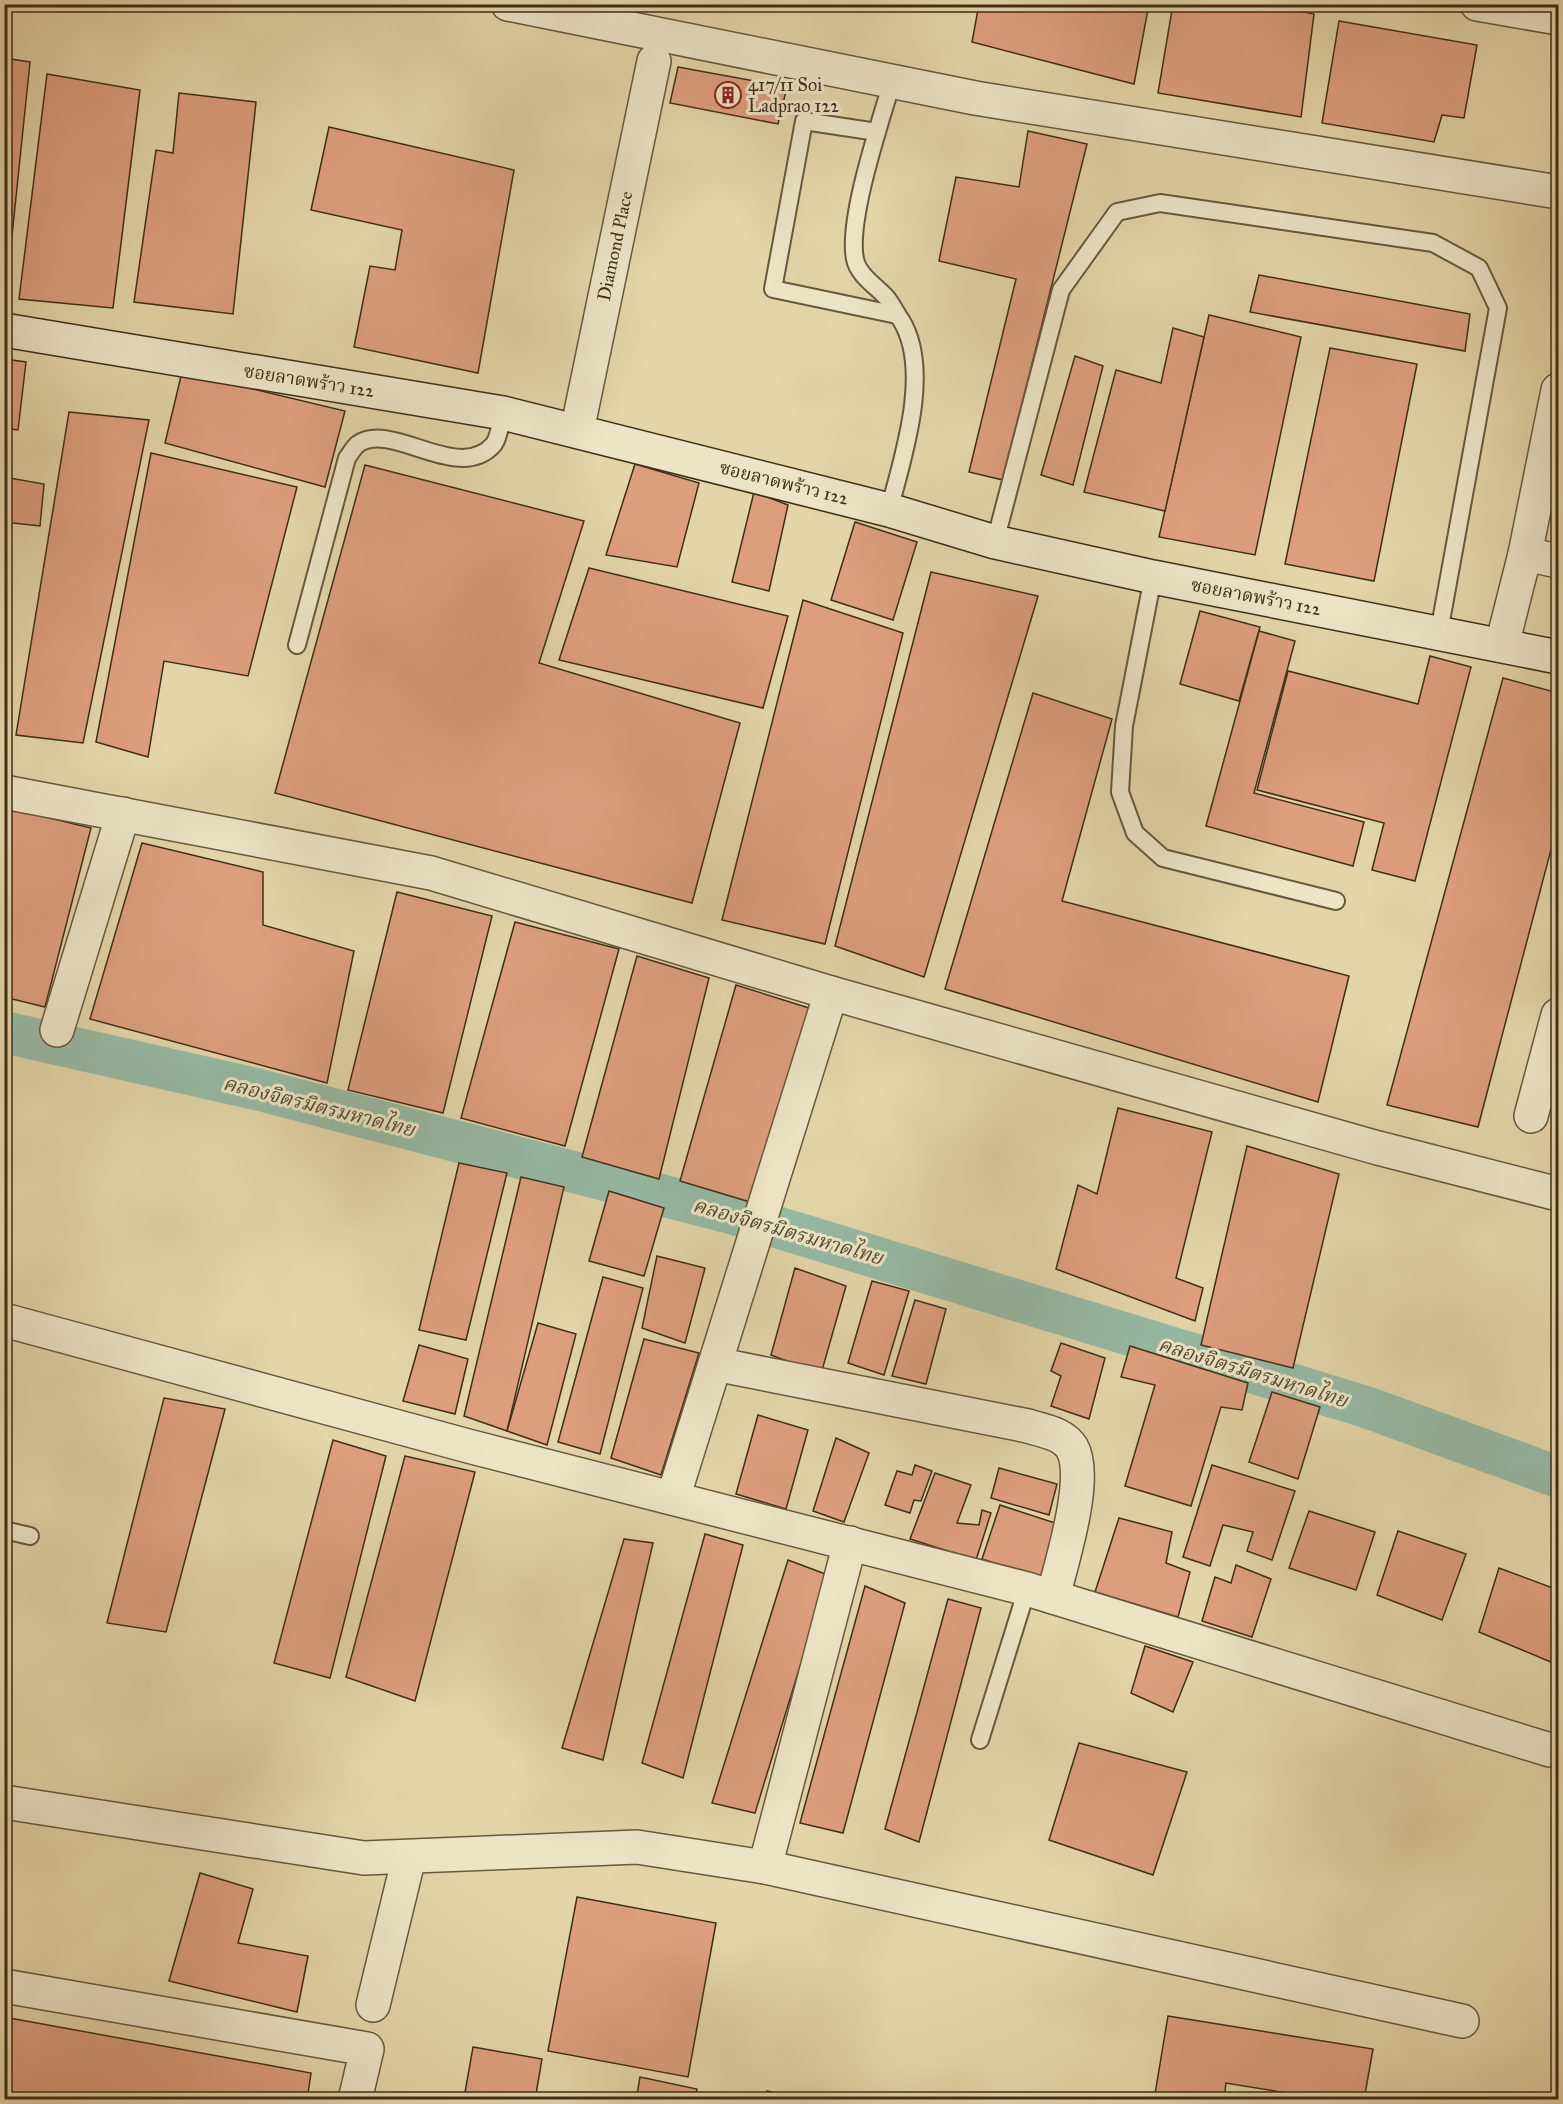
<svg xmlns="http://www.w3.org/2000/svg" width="1563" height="2104" font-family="'IM FELL Great Primer','Noto Serif Thai',serif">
	<rect width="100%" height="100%" fill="#e3d5a8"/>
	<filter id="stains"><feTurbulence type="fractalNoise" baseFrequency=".00333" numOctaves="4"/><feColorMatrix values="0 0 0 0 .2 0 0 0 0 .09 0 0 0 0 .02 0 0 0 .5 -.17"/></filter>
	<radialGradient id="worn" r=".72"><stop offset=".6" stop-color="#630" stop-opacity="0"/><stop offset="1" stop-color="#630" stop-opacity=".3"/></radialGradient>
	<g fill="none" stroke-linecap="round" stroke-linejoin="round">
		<path stroke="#96b9a4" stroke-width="42" d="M4,1032l256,58 474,124 632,193 192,70"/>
	</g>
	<g fill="#dd9e7e" stroke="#3f2e18" stroke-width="1.5">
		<path d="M979,4h170l-15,80 -162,-42z"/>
		<path d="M1173,4h92l49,10 -13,103 -143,-24z"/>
		<path d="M1339,21l138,24 -13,73 -22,-3 -8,27 -112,-19z"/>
		<path d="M4,58l26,4 -20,193 -6,-1z"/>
		<path d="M678,67l109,20 -9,37 -108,-21z"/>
		<path d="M47,74l93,16 -27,218 -94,-9z"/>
		<path d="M179,93l77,9 -23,212 -99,-12 22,-152 17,3z"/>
		<path d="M329,127l185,43 -36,203 -124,-26 16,-81 25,4 7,-40 -91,-20z"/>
		<path d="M1028,131l59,13 -84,336 -34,-8 47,-193 -77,-18 17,-84 63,10z"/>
		<path d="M1259,275l211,39 -5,37 -215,-39z"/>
		<path d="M1209,315l92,22 -46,218 -96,-18z"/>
		<path d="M1173,328l31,9 -39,174 -81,-19 32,-122 45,13z"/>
		<path d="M1330,348l87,16 -43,217 -89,-17z"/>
		<path d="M1075,356l28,10 -30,119 -32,-10z"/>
		<path d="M4,359l22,3 -8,68 -14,-2z"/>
		<path d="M182,372l163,39 -20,76 -160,-44z"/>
		<path d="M69,412l80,8 -66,323 -67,-8z"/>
		<path d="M151,453l146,34 -49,189 -84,-15 -16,96 -52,-15z"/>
		<path d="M635,464l64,19 -22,84 -71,-12z"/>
		<path d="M365,465l219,56 -45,142 201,60 -48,180 -417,-110z"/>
		<path d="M4,477l40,7 -4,42 -36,-4z"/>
		<path d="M754,492l34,13 -19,86 -37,-9z"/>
		<path d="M855,522l62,20 -24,78 -62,-20z"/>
		<path d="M589,568l199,48 -25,92 -204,-48z"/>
		<path d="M931,572l107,24 -114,381 -89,-31z"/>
		<path d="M803,600l100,33 -78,311 -103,-24z"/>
		<path d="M1200,611l60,16 -21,74 -59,-17z"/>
		<path d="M1259,631l36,10 -41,152 110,29 -11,44 -147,-40z"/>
		<path d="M1430,656l41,11 -56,214 -43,-11 12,-47 -127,-33 31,-119 130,33z"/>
		<path d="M1503,678l55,15v130l-80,304 -91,-22z"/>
		<path d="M1033,693l79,26 -50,182 287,75 -31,126 -373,-113z"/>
		<path d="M4,807l87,21 -46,179 -41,-10z"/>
		<path d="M142,843l121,29v53l91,26 -27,132 -237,-64z"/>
		<path d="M397,892l95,24 -49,197 -95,-23z"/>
		<path d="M515,922l104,27 -54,197 -104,-28z"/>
		<path d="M637,956l72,22 -50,201 -77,-22z"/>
		<path d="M736,985l73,23 -59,194 -70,-21z"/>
		<path d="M1118,1108l94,24 -36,146 27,10 -8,33 -139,-52 22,-84 19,9z"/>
		<path d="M1247,1146l92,28 -46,194 -92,-23z"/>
		<path d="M459,1163l48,10 -41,167 -47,-10z"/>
		<path d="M521,1177l43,10 -57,244 -43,-15z"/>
		<path d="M609,1191l55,17 -20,68 -55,-15z"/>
		<path d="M657,1256l48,12 -20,75 -43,-15z"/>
		<path d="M795,1268l51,18 -25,88 -50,-19z"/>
		<path d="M603,1277l40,11 -43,166 -42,-12z"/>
		<path d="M872,1281l37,10 -25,84 -36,-12z"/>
		<path d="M915,1300l31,9 -20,75 -34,-8z"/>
		<path d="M538,1323l38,11 -29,111 -40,-14z"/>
		<path d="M644,1339l55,14 -38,122 -50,-17z"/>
		<path d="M1061,1343l44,15 -16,61 -38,-13 10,-30 -10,-5z"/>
		<path d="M419,1345l49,14 -13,55 -52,-13z"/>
		<path d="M1130,1346l118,37 -6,27 -21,-3 -30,99 -66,-20 30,-101 -34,-8z"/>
		<path d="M1272,1392l48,15 -22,72 -49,-17z"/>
		<path d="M164,1398l61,11 -59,223 -59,-9z"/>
		<path d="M758,1415l50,15 -22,79 -50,-15z"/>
		<path d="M836,1438l33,15 -25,69 -31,-11z"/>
		<path d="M333,1440l53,16 -56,222 -56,-15z"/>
		<path d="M405,1456l70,16 -60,229 -69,-24z"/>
		<path d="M915,1465l17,6 -11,30 -7,-1 -4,13 -25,-8 12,-34 15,4z"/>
		<path d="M1212,1465l83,26 -23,69 -25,-9 6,-19 -30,-7 -13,41 -27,-9z"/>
		<path d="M999,1468l58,16 -8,31 -58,-17z"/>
		<path d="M935,1473l36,12 -14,38 22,2 3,-15 9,3 -15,47 -66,-21z"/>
		<path d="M1000,1505l58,19 -16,55 -60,-20z"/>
		<path d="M1309,1511l66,21 -19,58 -67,-22z"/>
		<path d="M1119,1518l53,14 -6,31 24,9 -12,45 -83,-25z"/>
		<path d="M1398,1531l68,23 -24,66 -65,-25z"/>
		<path d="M705,1534l38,11 -60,233 -41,-15z"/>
		<path d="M624,1539l29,4 -50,217 -41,-12z"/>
		<path d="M788,1560l40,15 -73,238 -43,-10z"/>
		<path d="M1236,1565l35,14 -19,58 -50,-16 13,-44 16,6z"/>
		<path d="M1499,1568l59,22v75l-79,-33z"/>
		<path d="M865,1586l40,17 -62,230 -43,-10z"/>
		<path d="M948,1599l33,9 -62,234 -34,-13z"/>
		<path d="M1145,1646l48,16 -20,50 -42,-19z"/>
		<path d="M1079,1743l108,29 -34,103 -104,-35z"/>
		<path d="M200,1873l53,16 -15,54 70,13 -11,56 -128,-31z"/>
		<path d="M577,1897l139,26 -28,154 -140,-26z"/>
		<path d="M1168,2016l205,33 -9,51h-34l-104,-17 -2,17h-70z"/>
		<path d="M4,2017l307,56 -4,27h-303z"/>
		<path d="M473,2047l69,12 -7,41 -71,-2z"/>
		<path d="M640,2077l57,12 -2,11h-59z"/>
		<path d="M767,2091l39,9h-41z"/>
	</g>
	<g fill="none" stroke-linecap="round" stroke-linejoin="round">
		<defs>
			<g id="lane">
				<path d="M877,132l-73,-11 -31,168 124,26"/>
				<path d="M889,510c14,-53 43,-140 12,-190 -5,-7 -9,-16 -15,-23 -10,-11 -28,-22 -31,-38 -8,-39 25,-136 37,-177"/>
				<path d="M995,542l66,-252 56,-78 43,-9 273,40 46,25 19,40 -59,324"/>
				<path d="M1153,577l-29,149 -4,66 15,41 28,25 173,43"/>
				<path d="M297,645l50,-187c3,-4 7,-11 11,-14 34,-24 101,41 136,0 5,-7 7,-22 9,-31"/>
				<path d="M4,1530l26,6"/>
				<path d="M980,1740l47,-151"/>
			</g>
			<g id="street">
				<path d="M508,4l467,94 583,94"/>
				<path d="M1477,4l81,14"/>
				<path d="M577,431l77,-370"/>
				<path d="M1525,554l33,7"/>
				<path d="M1502,645l23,-91 33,-164"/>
				<path d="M4,792l427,81 400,120 547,155 180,46"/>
				<path d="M57,1030l66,-216"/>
				<path d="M1531,1116l27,-101"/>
				<path d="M4,1320l464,126 559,143 523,161"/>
				<path d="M715,1364l313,62c15,5 35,7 44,22 17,30 -11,116 -19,149"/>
				<path d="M673,1498l158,-505"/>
				<path d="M4,1802l360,56 273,-11 128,20 697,154"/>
				<path d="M765,1867l85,-324"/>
				<path d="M4,1986l363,63 -12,51"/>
				<path d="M373,2005l36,-148"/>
			</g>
			<path id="secondary" d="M4,330l499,83 386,97 106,32 158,35 405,80"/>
		</defs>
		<use href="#lane" stroke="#68583c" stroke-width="20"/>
		<use href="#street" stroke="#68583c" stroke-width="36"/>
		<use href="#secondary" stroke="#3f2e18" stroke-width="36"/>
		<use href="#lane" stroke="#ede4c6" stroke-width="16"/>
		<use href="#street" stroke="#ede4c6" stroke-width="33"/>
		<use href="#secondary" stroke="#ede4c6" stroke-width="33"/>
	</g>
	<defs>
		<symbol id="building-ring" viewBox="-11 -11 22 22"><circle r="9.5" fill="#ede4c6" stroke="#8f2418" stroke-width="1.5"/><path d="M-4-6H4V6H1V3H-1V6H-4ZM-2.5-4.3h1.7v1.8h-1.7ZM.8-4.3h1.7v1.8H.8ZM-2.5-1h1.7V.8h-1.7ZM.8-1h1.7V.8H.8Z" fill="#8f2418"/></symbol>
	</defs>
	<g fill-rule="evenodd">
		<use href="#building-ring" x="713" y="80" width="30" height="30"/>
	</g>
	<g text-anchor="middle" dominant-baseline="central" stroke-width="6" stroke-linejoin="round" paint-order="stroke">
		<g font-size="18" fill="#3f2e18" stroke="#ede4c6" text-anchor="start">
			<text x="748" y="85">417/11 Soi<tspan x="748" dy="21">Ladprao 122</tspan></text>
		</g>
		<g font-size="18" fill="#3f2e18" stroke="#ede4c6">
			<text transform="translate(615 246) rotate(-78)">Diamond Place</text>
			<text transform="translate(309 381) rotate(9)">ซอยลาดพร้าว 122</text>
			<text transform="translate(784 483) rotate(14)">ซอยลาดพร้าว 122</text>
			<text transform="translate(1256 597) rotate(11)">ซอยลาดพร้าว 122</text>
		</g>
		<g font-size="20" font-style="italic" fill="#504a34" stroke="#ede4c6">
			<text transform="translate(319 1106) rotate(14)">คลองจิตรมิตรมหาดไทย</text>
			<text transform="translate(788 1231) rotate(16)">คลองจิตรมิตรมหาดไทย</text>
			<text transform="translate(1253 1372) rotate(17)">คลองจิตรมิตรมหาดไทย</text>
		</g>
	</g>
	<rect width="1563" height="2104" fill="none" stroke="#e3d5a8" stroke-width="24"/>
	<rect x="6" y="6" width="1551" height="2092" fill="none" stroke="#3f2e18" stroke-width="3"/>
	<rect x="12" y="12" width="1539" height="2080" fill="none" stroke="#3f2e18" stroke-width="1.5"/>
	<rect width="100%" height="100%" filter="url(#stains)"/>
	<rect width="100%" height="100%" fill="url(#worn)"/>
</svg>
